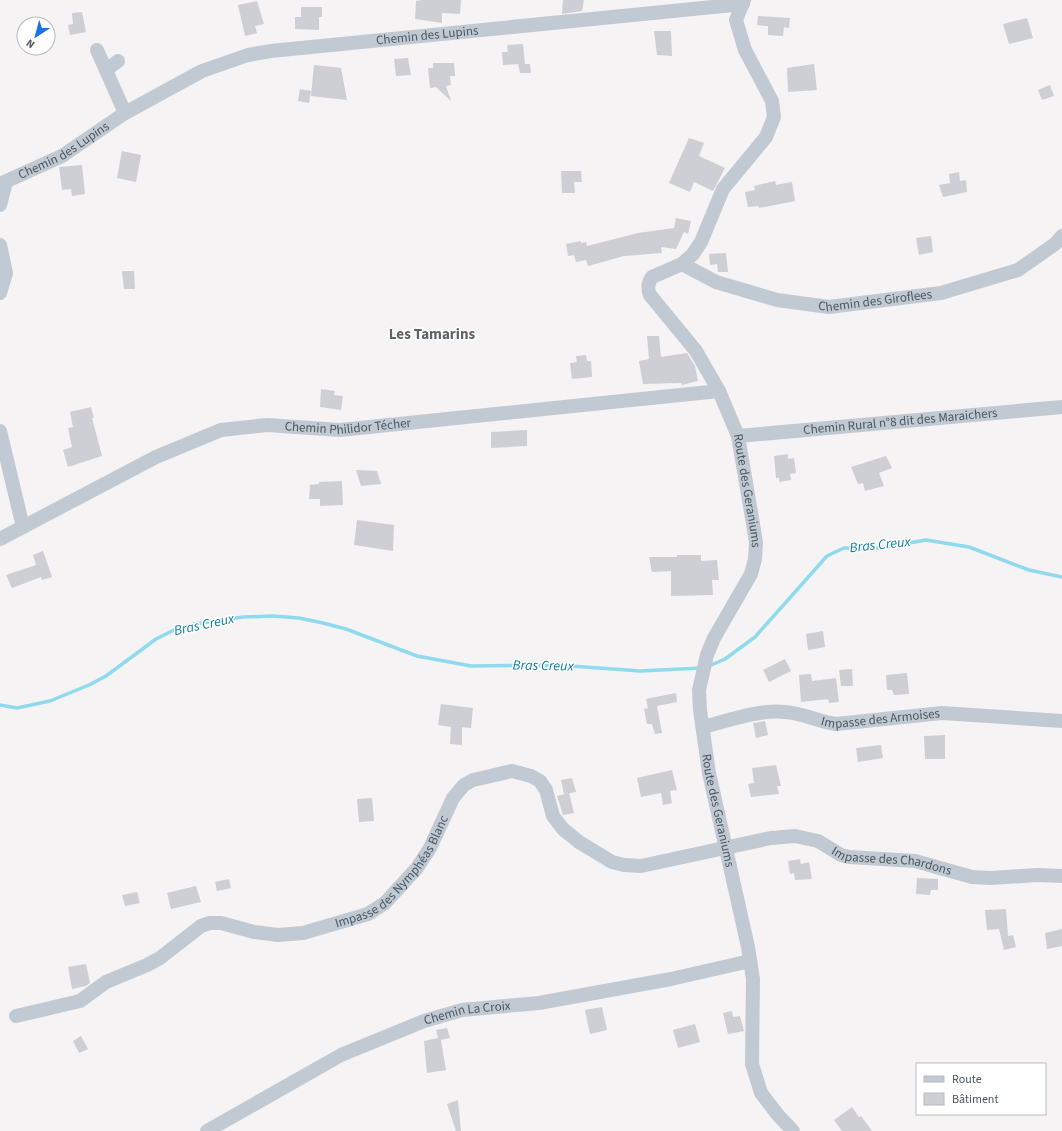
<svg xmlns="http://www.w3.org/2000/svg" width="1062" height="1131" font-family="'Source Sans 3',sans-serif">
	<rect width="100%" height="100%" fill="#f5f3f3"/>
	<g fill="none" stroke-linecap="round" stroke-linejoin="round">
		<g stroke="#90daee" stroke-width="3.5">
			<path d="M709,666l16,-7 30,-22 72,-81 17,-8h37l45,-8 43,7 60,23 33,7"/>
			<path d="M0,705l17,3 33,-7 39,-16 17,-9 50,-37 18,-9 20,-6 49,-7 30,-1 26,2 24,5 23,6 71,27 54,10 86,-1 83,6 61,-3"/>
		</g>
	</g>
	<g fill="#cdcfd5">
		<path d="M422,0h39l-1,14 -18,-1v10l-27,-4 1,-18z"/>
		<path d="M563,0h21l-2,11 -20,3z"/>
		<path d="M257,1l7,23 -9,2 2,7 -12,3 -7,-31z"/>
		<path d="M301,7h21v10h-3v13l-24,-1v-12h6z"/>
		<path d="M82,12l4,20 -16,3 -2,-10 5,-1 -1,-11z"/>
		<path d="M758,16l32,2 -1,10 -5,-1 -1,9 -15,-1v-9l-11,-1z"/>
		<path d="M1027,18l6,20 -24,6 -6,-20z"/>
		<path d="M654,31h17l1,25 -15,-1z"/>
		<path d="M523,44l2,20h5l1,9h-11l-2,-9 -15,1 -1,-13h6l-1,-7z"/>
		<path d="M408,58l3,17 -15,1 -2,-17z"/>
		<path d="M433,63h21l1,13h-5l1,9 -5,1 5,15 -15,-14 -6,1 -2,-20h5z"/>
		<path d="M814,64l3,26 -29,2 -1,-24z"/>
		<path d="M314,65l27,3 6,32 -36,-4z"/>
		<path d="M1050,85l4,11 -12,4 -4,-10z"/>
		<path d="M300,89l11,2 -2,12 -11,-2z"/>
		<path d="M689,138l15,5 -5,13 26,12 -12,23 -19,-9 -4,10 -21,-9z"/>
		<path d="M122,151l19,4 -5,27 -19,-4z"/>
		<path d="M82,165l3,29 -13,2 -1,-7 -9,1 -3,-23z"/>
		<path d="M561,171h20l1,11h-8l1,11h-13z"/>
		<path d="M959,172l1,9 6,-1 1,12 -24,5 -4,-12 11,-2 -1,-9z"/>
		<path d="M775,181l1,4 16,-3 3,19 -36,7 -1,-2 -10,1 -3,-15 10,-2 -1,-4z"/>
		<path d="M676,218l15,3 -3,13 -4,-2 -8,17 -15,-2 1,6 -38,3 -36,10 -2,-6 -10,2 -2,-7 -6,1 -2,-12 15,-3v2l5,-1 1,4 51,-13 36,-5z"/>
		<path d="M931,236l2,16 -14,3 -3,-17z"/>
		<path d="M726,253l2,19h-10l-1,-8 -7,1 -1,-11z"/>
		<path d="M122,271h12l1,18h-11z"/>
		<path d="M647,336h12l2,21 26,-4 8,13 3,15 -16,4 -1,-2 -38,1 -4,-23 10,-2z"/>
		<path d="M586,355l1,6h4l1,16 -20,2 -2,-16 7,-1 -1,-6z"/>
		<path d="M321,389l14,2 -1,4 9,1 -2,14 -21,-3z"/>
		<path d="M91,407l3,11h-2l10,38 -34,11 -5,-17 9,-3 -4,-19 5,-1 -3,-15z"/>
		<path d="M527,430v16l-36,2v-16z"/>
		<path d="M788,454v5l6,-1 2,15 -6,1 1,6 -12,2v-4h-3l-2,-22z"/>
		<path d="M886,456l6,12 -13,5 5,13 -19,5 -2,-8 -5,1 -7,-17z"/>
		<path d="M356,470l21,1 4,13 -20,2z"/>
		<path d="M342,481l1,24 -23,1v-7h-11l1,-14 9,-1v-2z"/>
		<path d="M357,520l37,5 -1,26 -39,-6z"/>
		<path d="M43,551l9,26 -10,3 -1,-3 -29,11 -6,-13 30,-10 -3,-10z"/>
		<path d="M677,555h24v6l16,-1 2,20h-7l1,15 -42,1v-25l-19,1 -3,-15h28z"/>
		<path d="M823,631l2,16 -17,3 -2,-16z"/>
		<path d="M785,659l6,12 -22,11 -6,-12z"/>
		<path d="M852,669l1,17h-12l-2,-16z"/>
		<path d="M907,673l2,21 -15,1 -2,-5h-5l-1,-15z"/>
		<path d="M811,674l1,7 24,-3 3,24 -10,1 -1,-4 -27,3 -2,-27z"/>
		<path d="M676,693l1,9 -20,4 5,27 -7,1 -3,-10h-5l-3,-15 4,-1 -2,-9z"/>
		<path d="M441,704l32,4 -2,20 -9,-1v18l-12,-1 1,-17 -13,-2z"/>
		<path d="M765,721l3,14 -12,3 -3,-15z"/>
		<path d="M945,735v24h-20l-1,-23z"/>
		<path d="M881,745l2,13 -25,4 -2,-14z"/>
		<path d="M776,765l5,21h-4l2,8 -28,3 -3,-13 6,-1 -2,-15z"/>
		<path d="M672,770l5,20 -7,1 2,12 -9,2 -2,-12 -20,4 -4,-19z"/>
		<path d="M572,778l4,14 -12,2 -3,-14z"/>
		<path d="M569,793l5,20 -11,2 -6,-19z"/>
		<path d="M372,798l2,23 -15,1 -2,-23z"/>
		<path d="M800,859l1,5 8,-2 3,17 -17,1 -1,-7 -4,1 -2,-13z"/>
		<path d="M917,878l21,1v11h-7l-1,5 -14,-1z"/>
		<path d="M229,879l2,9 -14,3 -2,-9z"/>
		<path d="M196,886l5,16 -30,7 -4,-16z"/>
		<path d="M137,892l3,11 -15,3 -3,-11z"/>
		<path d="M1006,909l2,27 5,-1 3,12 -12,3 -5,-21 -12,1 -2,-20z"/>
		<path d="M1062,929v17l-15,3 -2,-16z"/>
		<path d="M86,964l4,19 -4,3 -14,3 -4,-22z"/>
		<path d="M602,1007l5,23 -17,4 -5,-24z"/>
		<path d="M732,1011l1,6 7,-1 4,15 -16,3 -5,-21z"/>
		<path d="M695,1024l5,18 -22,6 -5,-18z"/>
		<path d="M447,1028l3,10 -9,2 5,30 -19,3 -3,-32 14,-3 -2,-8z"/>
		<path d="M81,1036l7,13 -9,4 -6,-12z"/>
		<path d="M458,1100l3,31h-5l-9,-27z"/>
		<path d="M852,1107l7,10 2,-1 11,15h-30l-8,-11z"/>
	</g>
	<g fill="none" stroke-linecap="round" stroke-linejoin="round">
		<g stroke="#c1cad2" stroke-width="14">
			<path id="s1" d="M744,0l-8,20 9,30 27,51 2,16 -8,20 -43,52 -22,53 -8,12 -11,10 -30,13c-4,6 -5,11 -2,18l46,56 23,40 19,45 15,88 3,19 -1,16 -4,15 -37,64 -7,17 -8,35 1,20 9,63 39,174 5,32 -1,85 9,29 17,22 15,16"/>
			<path d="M97,50l28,63"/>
			<path d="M106,70l12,-9"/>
			<path id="s2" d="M0,184l62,-28 63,-43 77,-42 46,-16 23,-4 472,-47"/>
			<path d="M0,205l6,-23"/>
			<path d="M0,245l6,28 -6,20"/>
			<path id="s3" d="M682,264l34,18 61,18 52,7 112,-14 77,-23 37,-26 7,-8"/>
			<path d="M0,431l23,96"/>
			<path id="s4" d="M738,436l324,-29"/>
			<path id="s5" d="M0,539l156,-82 65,-27 46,-5 73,5 379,-39"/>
			<path id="s6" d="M703,727c24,-6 57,-18 82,-15 18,1 34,10 51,12l106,-11 120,8"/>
			<path id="s7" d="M16,1016l64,-15 26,-19 41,-17 13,-7 41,-32 9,-3h11l33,9 24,3 25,-2 65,-19 17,-11 32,-35 13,-20 23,-50 11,-13 9,-5 39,-9 19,5 9,5 6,9 7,26 10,13 16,13 33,20 12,3 17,1 130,-28 24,-2 23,5 23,14 8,2 66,4 57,16 19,1 46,-3 25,1"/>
			<path id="s8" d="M207,1131l134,-76 83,-34 38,-11 77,-7 132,-24 79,-18"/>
		</g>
	</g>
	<g text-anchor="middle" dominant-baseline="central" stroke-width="3" stroke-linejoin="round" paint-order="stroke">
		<g font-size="13" fill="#4a5661" stroke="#fff">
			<text stroke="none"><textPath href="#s2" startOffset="461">Chemin des Lupins</textPath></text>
			<text stroke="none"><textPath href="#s2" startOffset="72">Chemin des Lupins</textPath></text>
			<text stroke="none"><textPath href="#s3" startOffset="201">Chemin des Giroflees</textPath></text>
			<text stroke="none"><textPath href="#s4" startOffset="163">Chemin Rural n°8 dit des Maraichers</textPath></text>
			<text stroke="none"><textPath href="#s5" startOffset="374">Chemin Philidor Técher</textPath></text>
			<text stroke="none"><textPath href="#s1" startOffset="577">Route des Geraniums</textPath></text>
			<text stroke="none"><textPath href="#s6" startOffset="181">Impasse des Armoises</textPath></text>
			<text stroke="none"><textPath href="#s1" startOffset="912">Route des Geraniums</textPath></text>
			<text stroke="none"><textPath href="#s7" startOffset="1026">Impasse des Chardons</textPath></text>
			<text stroke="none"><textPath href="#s7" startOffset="427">Impasse des Nymphéas Blanc</textPath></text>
			<text stroke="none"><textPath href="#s8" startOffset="288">Chemin La Croix</textPath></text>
		</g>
		<g font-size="14" font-style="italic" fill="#0c7c9b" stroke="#fff">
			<text transform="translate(880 545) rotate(-6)">Bras Creux</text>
			<text transform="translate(204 625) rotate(-12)">Bras Creux</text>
			<text transform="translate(543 666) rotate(1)">Bras Creux</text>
		</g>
		<g font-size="15" font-weight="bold" fill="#5f6368" stroke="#fff">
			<text x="432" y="334">Les Tamarins</text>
		</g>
	</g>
	<rect x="916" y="1063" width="130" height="52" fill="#ffffff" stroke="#b7bbc0"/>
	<rect x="924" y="1076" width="20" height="6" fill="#c1cad2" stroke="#b7bbc0"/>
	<text x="952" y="1083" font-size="12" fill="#4a5661">Route</text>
	<rect x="924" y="1093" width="20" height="12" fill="#cdcfd5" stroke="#b7bbc0"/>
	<text x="952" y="1103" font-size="12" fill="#4a5661">Bâtiment</text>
	<g transform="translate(36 36) rotate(216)"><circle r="19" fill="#ffffff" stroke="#b7bbc0"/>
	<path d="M0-3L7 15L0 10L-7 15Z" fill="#1a73e8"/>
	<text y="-6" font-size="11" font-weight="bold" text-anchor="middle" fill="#4a5661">N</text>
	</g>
</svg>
